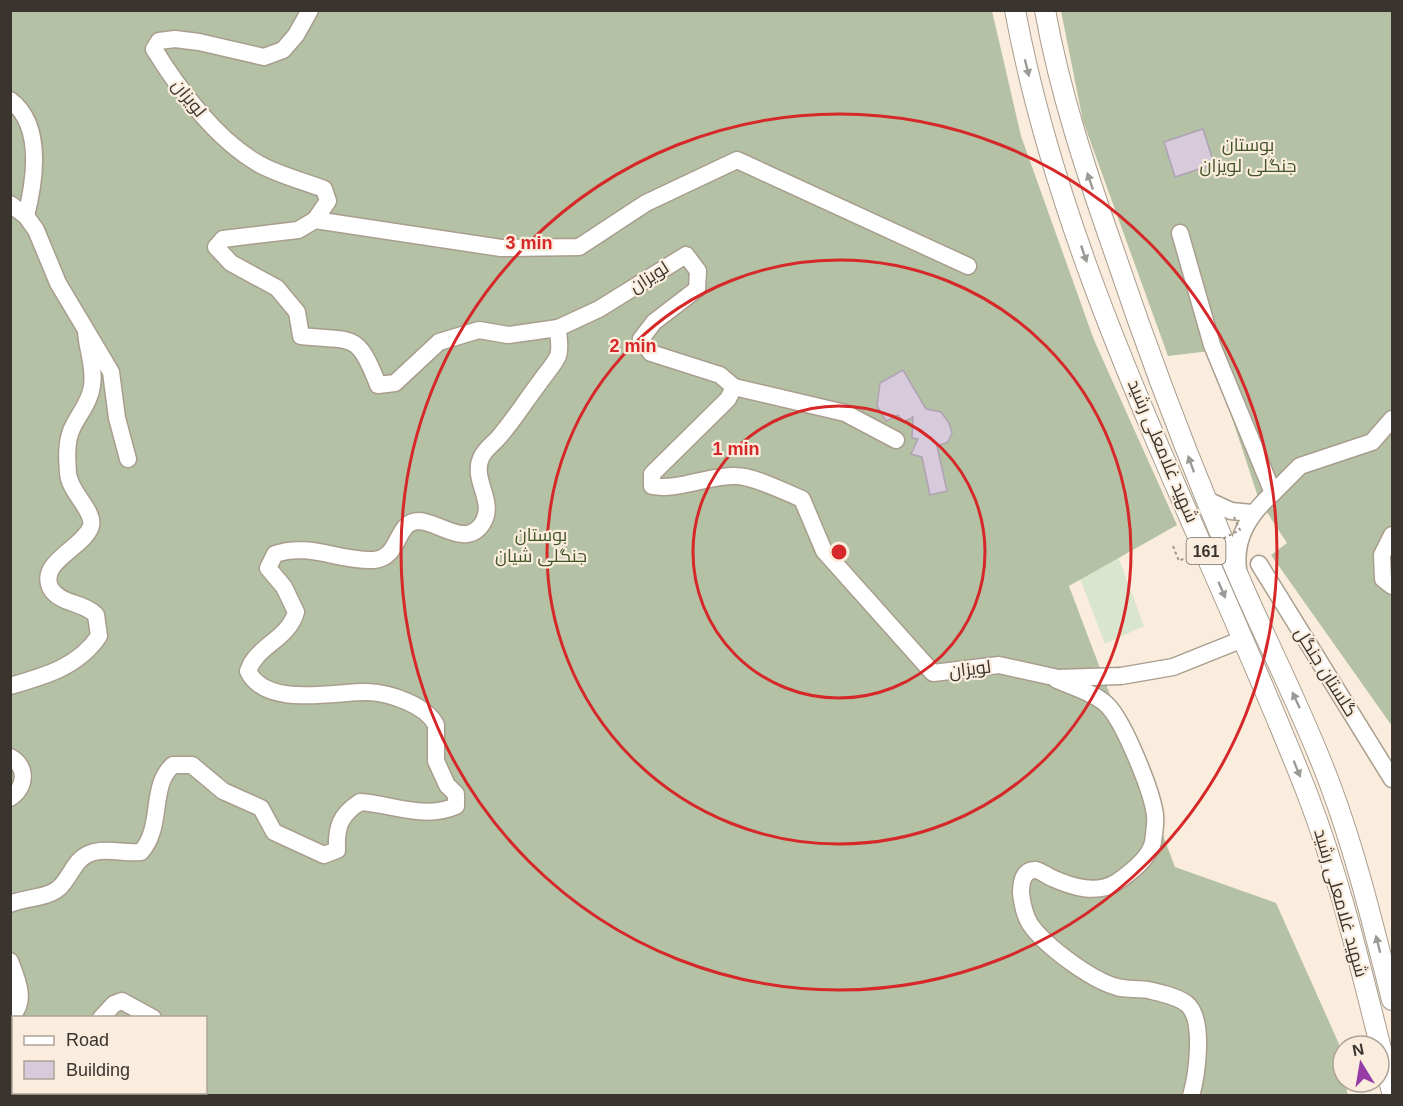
<svg xmlns="http://www.w3.org/2000/svg" width="1403" height="1106" font-family="Helvetica,Cairo,sans-serif">
	<rect width="100%" height="100%" fill="#faeddd"/>
	<path fill="#dae5ce" d="M1114,546l30,80 -39,18 -30,-78z"/>
	<g fill="#b4c1a4" fill-rule="evenodd">
		<path d="M10,11h982l29,125 73,204 83,185 -108,61 106,281 101,36 63,141 4,38h2l3,13h-1337zM14,1018h192v74h-192z"/>
		<path d="M1061,11h331v715l-121,-171 16,-12 -28,-43 -49,-149 -42,5 -85,-235z"/>
	</g>
	<g fill="#d7cbdb" stroke="#afa3b3" stroke-width="1.5">
		<path d="M1203,129l11,35 -39,13 -11,-35z"/>
		<path d="M903,370l23,39 15,3 8,11 3,10 -4,9 -11,4 10,45 -17,4 -8,-38 -11,-3 7,-15 -6,-1 1,-21 -9,5 -6,-7 -12,6 -9,-15 3,-23z"/>
	</g>
	<g fill="none" stroke-linecap="round" stroke-linejoin="round">
		<defs>
			<g id="minor">
				<path d="M310,10l-14,25 -13,15 -19,7 -65,-15 -24,-3 -16,2 -5,8c25,41 63,91 105,115 20,11 44,17 65,25l4,12 -13,19 -17,10 -75,9 -7,8 15,16 46,25 20,24 4,24c52,6 56,-6 77,49l17,-2 44,-41 40,-12 29,5 50,-7 41,-19 87,-54 12,16 -1,18 -43,33 -13,17 10,14 69,22 14,12 -6,12 -76,75v12c27,5 56,-11 84,-10 18,0 49,16 66,23l22,52 109,122 66,-8 59,13 63,-2 52,-9 70,-28"/>
				<path d="M10,100c34,25 25,80 16,116"/>
				<path d="M10,204l16,12 10,14 22,53 53,89 6,46 11,41"/>
				<path d="M315,220l186,28 78,-1 67,-44 91,-43 231,106"/>
				<path d="M1180,233l32,112 61,148 27,-27 72,-24 20,-23"/>
				<path d="M734,387l111,26 51,27"/>
				<path d="M1205,499l26,12 21,2"/>
				<path d="M1392,535l-10,20 1,24 9,7"/>
				<path d="M1259,564l133,215"/>
				<path d="M1238,569c-4,-32 12,-55 35,-76"/>
				<path d="M1057,680c16,7 37,13 49,24 17,15 46,87 49,111 1,7 -1,20 -2,27 -3,16 -23,31 -36,40 -20,13 -45,5 -65,-4 -5,-2 -11,-7 -16,-8 -13,-1 -15,13 -15,23 1,9 4,23 9,31 15,22 61,56 87,63 10,3 21,1 31,3 12,3 29,6 39,14 18,15 10,71 4,92"/>
				<path d="M10,686c35,-10 68,-19 89,-50l-3,-21c-12,-13 -38,-11 -46,-28 -11,-26 34,-39 41,-61 4,-15 -22,-34 -23,-53 -1,-14 -2,-29 3,-42 6,-15 19,-28 21,-45 3,-19 -5,-36 -6,-55"/>
				<path d="M10,757c18,9 16,31 0,41"/>
				<path d="M10,904c16,-7 36,-5 49,-16 13,-12 15,-31 35,-36 16,-4 31,2 47,0 23,-26 8,-66 32,-87h19l31,26 38,17 13,24 50,23 13,-5c-1,-23 3,-35 23,-48 32,2 64,18 96,4v-12l-9,-9 -11,-24v-36c-10,-20 -46,-32 -68,-33 -31,-1 -102,17 -120,-21 9,-26 40,-31 48,-59l-12,-25 -16,-19 7,-14c35,-12 65,8 99,6 27,-2 21,-39 45,-39 20,1 47,27 63,3 15,-22 -11,-44 -1,-66 3,-8 13,-15 18,-21 15,-17 27,-37 41,-55 5,-8 14,-17 18,-26 3,-8 0,-19 0,-28"/>
				<path d="M10,961c7,18 18,42 0,56"/>
				<path d="M101,1018l13,-14 8,-3 31,17"/>
				<path d="M34,1092v4"/>
				<path d="M169,1096l1,-4"/>
			</g>
			<g id="major">
				<path d="M1015,10c51,274 191,525 292,783 37,96 59,199 85,299"/>
				<path d="M1045,10c15,84 42,164 70,244 38,113 81,225 129,335 29,66 62,130 87,198 26,70 43,142 61,213"/>
			</g>
		</defs>
		<use href="#minor" stroke="#a99d8e" stroke-width="19"/>
		<use href="#major" stroke="#a99d8e" stroke-width="22"/>
		<use href="#minor" stroke="#fff" stroke-width="16"/>
		<use href="#major" stroke="#fff" stroke-width="20"/>
		<path stroke="#9d9488" stroke-width="2" stroke-dasharray="3 3" stroke-linecap="butt" d="M1173,546l6,15 61,-31 -6,-13"/>
	</g>
	<defs><path id="oneway-solid" d="M-6-.8H1V-3.2L6.5 0L1 3.2V.8H-6Z" transform="scale(1.5)"/></defs>
	<g fill="#9c9a96">
		<use href="#oneway-solid" transform="translate(1027 68) rotate(76)"/>
		<use href="#oneway-solid" transform="translate(1090 181) rotate(-109)"/>
		<use href="#oneway-solid" transform="translate(1084 254) rotate(71)"/>
		<use href="#oneway-solid" transform="translate(1191 464) rotate(-110)"/>
		<use href="#oneway-solid" transform="translate(1222 590) rotate(67)"/>
		<use href="#oneway-solid" transform="translate(1296 700) rotate(-115)"/>
		<use href="#oneway-solid" transform="translate(1297 769) rotate(68)"/>
		<use href="#oneway-solid" transform="translate(1378 944) rotate(-104)"/>
	</g>
	<g fill="none" stroke="#d62828" stroke-width="3">
		<circle cx="839" cy="552" r="146"/>
		<circle cx="839" cy="552" r="292"/>
		<circle cx="839" cy="552" r="438"/>
	</g>
	<g text-anchor="middle" dominant-baseline="central" stroke-width="4.5" stroke-linejoin="round" paint-order="stroke">
		<rect fill="#faeddd" stroke="#736c62" stroke-width="1.5" x="1186.5" y="538" width="39" height="26" rx="4.5"/>
		<g font-size="16" font-weight="bold" fill="#39342d">
			<text x="1206" y="551">161</text>
		</g>
		<g font-size="18" fill="#39342d" stroke="#faeddd">
			<text transform="translate(189 98) rotate(51)">لویزان</text>
			<text transform="translate(649 277) rotate(-32)">لویزان</text>
			<text transform="translate(1163 451) rotate(67)">شهید غلامعلی رشید</text>
			<text transform="translate(970 669) rotate(-7)">لویزان</text>
			<text transform="translate(1326 672) rotate(58)">گلستان جنگل</text>
			<text transform="translate(1341 903) rotate(74)">شهید غلامعلی رشید</text>
		</g>
		<g font-size="18" fill="#425528" stroke="#faeddd">
			<text x="1248" y="145">بوستان<tspan x="1248" dy="21">جنگلی لویزان</tspan></text>
			<text x="541" y="535">بوستان<tspan x="541" dy="21">جنگلی شیان</tspan></text>
		</g>
	</g>
	<circle cx="839" cy="552" r="9" fill="#d62828" stroke="#faeddd" stroke-width="3"/>
	<g font-size="18" text-anchor="middle" font-weight="bold" fill="#d62828" stroke="#faeddd" stroke-width="4.5" stroke-linejoin="round" paint-order="stroke">
		<text x="529" y="249">3 min</text>
		<text x="633" y="352">2 min</text>
		<text x="736" y="455">1 min</text>
	</g>
	<rect width="1403" height="1106" fill="none" stroke="#39342d" stroke-width="24"/>
	<rect x="12" y="1016" width="195" height="78" fill="#faeddd" stroke="#ada397" stroke-width="1.5"/>
	<rect x="24" y="1036" width="30" height="9" fill="#ffffff" stroke="#ada397" stroke-width="1.5"/>
	<text x="66" y="1046" font-size="18" fill="#39342d">Road</text>
	<rect x="24" y="1061" width="30" height="18" fill="#d7cbdb" stroke="#ada397" stroke-width="1.5"/>
	<text x="66" y="1076" font-size="18" fill="#39342d">Building</text>
	<g transform="translate(1361 1064) rotate(349)"><circle r="28" fill="#faeddd" stroke="#ada397" stroke-width="1.5"/>
	<path d="M0-4.5L10 22L0 15L-10 22Z" fill="#963ca7"/>
	<text y="-9" font-size="16" font-weight="bold" text-anchor="middle" fill="#39342d">N</text>
	</g>
</svg>
